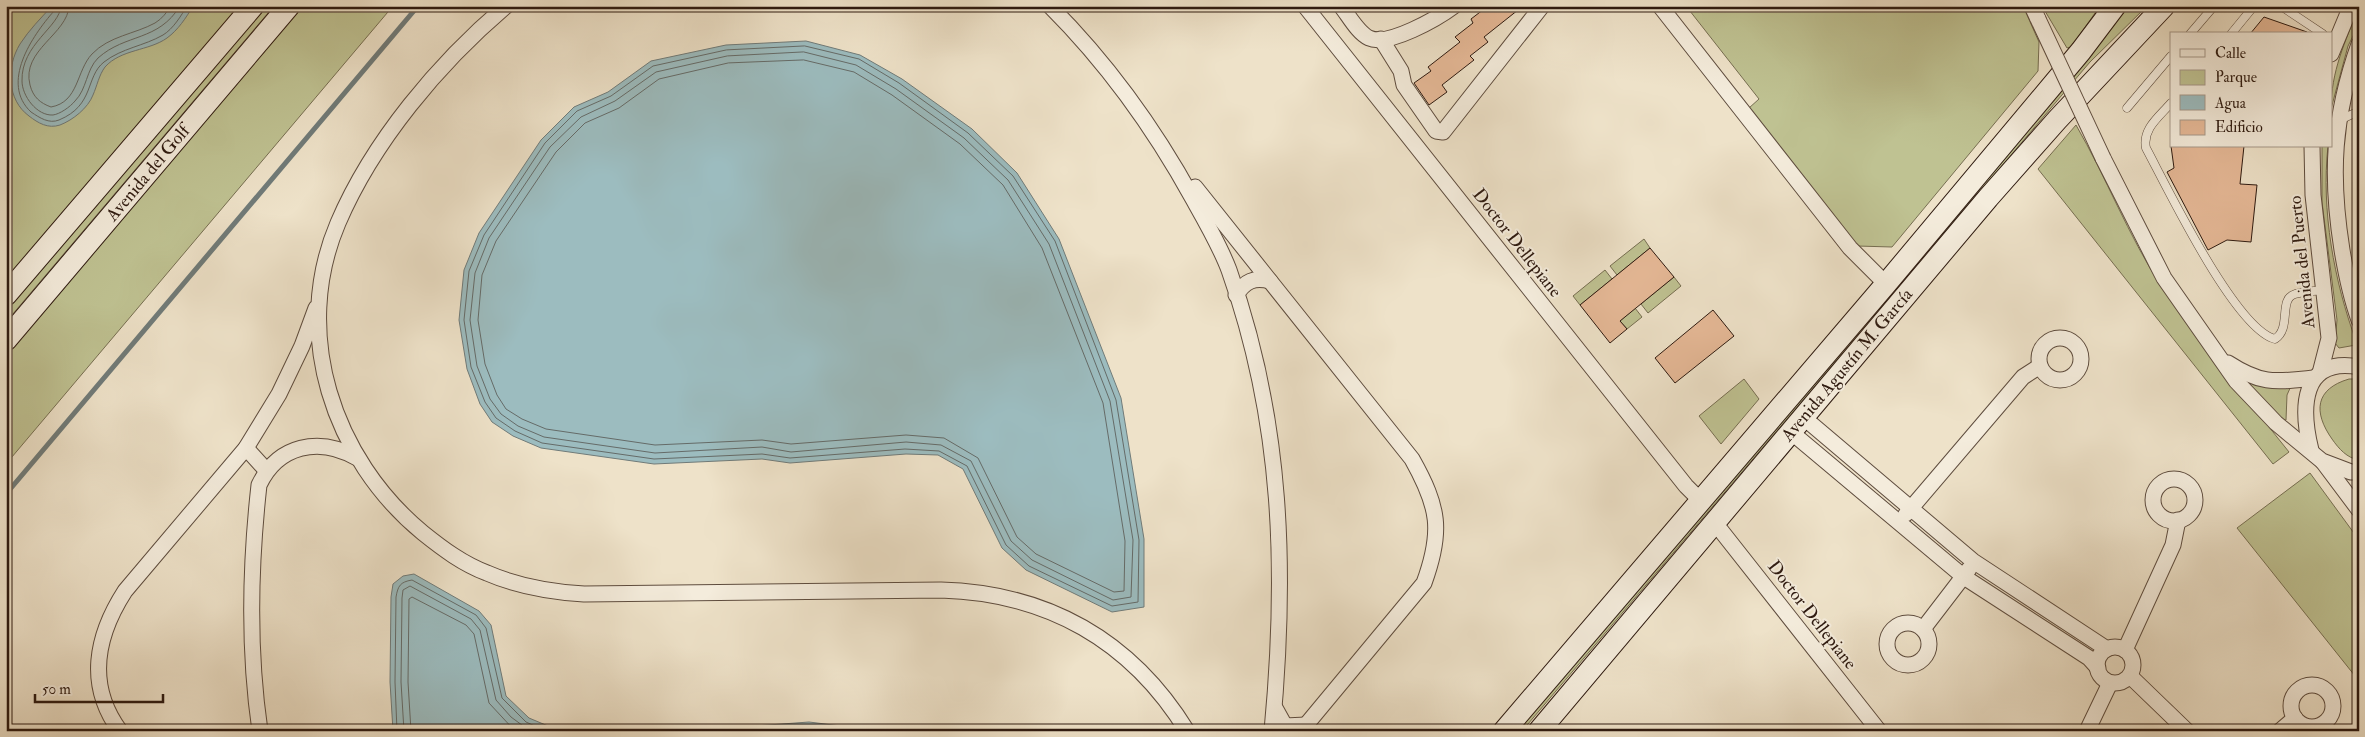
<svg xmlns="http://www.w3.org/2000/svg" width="2365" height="737" font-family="'IM FELL Double Pica',serif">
	<rect width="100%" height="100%" fill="#eee2c9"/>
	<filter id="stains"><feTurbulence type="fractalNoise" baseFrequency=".004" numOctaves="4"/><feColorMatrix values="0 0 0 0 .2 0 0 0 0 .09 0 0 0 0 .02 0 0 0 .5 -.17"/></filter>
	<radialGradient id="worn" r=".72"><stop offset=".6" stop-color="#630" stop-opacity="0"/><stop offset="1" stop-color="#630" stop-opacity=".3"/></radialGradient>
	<g fill="#bfc292" stroke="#766e51">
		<path d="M6,6h233l-233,274z"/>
		<path d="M263,6h11l-268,316v-13z"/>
		<path d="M298,6h95l-387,458v-113z"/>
		<path d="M1686,6h337l16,36 -1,29 -146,176 -35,-1 -108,-138 10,-9z"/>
		<path d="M2042,6h58l-29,41 -4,1z"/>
		<path d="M2122,6h25l-57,56 -568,669h-10z"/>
		<path d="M2359,8v16l-11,22 -17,63c0,-37 14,-68 28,-101z"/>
		<path d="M2076,125c30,52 52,110 85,161 39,58 85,112 128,166l-16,12 -235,-295z"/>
		<path d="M2322,146h6c-7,64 6,135 28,195v4l-17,3 -4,-5 2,-23 -15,-118z"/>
		<path d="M1644,239l6,9 -33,27 -7,-9z"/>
		<path d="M1605,270l7,9 -32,26 -7,-9z"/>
		<path d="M1674,277l7,9 -33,27 -7,-9z"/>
		<path d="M1635,308l7,9 -15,12 -7,-8z"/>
		<path d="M1744,379l15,20 -38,45 -22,-28z"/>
		<path d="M2349,379h10v81c-12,-2 -20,-11 -27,-21 -19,-27 -17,-50 17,-60z"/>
		<path d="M2247,381l44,5 -4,9 -1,25h-3l-31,-30z"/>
		<path d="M2310,473l49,67v141l-122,-153z"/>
	</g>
	<g fill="#9cbcbf" stroke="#707b79">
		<path d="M52,6h141c-7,12 -15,24 -26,32 -18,13 -46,11 -62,29 -6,8 -8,19 -12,28 -5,13 -20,25 -33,30 -12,4 -22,-2 -31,-9 -22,-16 -23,-49 -9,-72 9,-14 21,-26 32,-38z"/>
		<path d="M806,41l54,14 42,24 70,50 45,44 42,66 62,159 23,141v68l-32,5 -86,-42 -24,-22 -39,-79 -25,-14 -32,-1 -116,9 -28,-4 -108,5 -113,-16 -28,-12 -21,-14 -12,-18 -13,-35 -8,-49 5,-50 15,-37 62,-93 33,-33 34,-15 43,-31 75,-16z"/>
		<path d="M414,574l65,37 12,14 15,71 23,22 31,13h-167l-3,-49 1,-85 2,-13 10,-8z"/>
		<path d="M809,722l56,7 32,-1 17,3h-226z"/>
	</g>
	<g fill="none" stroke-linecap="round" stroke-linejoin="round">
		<g stroke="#656b68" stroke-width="1">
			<path d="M55,6l-1,5c-22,25 -54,72 -23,101 9,6 18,12 28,8 36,-15 26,-43 45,-58 18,-14 40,-16 59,-27 10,-6 18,-19 24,-29"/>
			<path d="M61,6c-1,21 -40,38 -39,75 0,15 15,35 31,34 7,-1 17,-8 22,-14 12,-12 11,-31 23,-43 28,-25 60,-16 82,-52"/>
			<path d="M69,6c-1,28 -48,44 -39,79 3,12 10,18 21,22 28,-5 25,-36 41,-53 17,-18 43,-20 63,-31 7,-4 12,-11 16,-17"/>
			<path d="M805,46l54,13 40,24 69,50 45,43 42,65 61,159 23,140 -1,62 -26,4 -83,-40 -23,-21 -39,-79 -28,-15 -34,-2 -115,9 -28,-4 -108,5 -112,-16 -27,-12 -19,-13 -11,-16 -14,-35 -7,-47 5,-49 15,-36 61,-92 32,-32 34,-15 42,-30 73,-16z"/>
			<path d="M804,52l52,13 40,24 68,49 44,42 41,64 61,157 23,139 -2,57 -18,3 -81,-40 -21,-19 -40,-80 -30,-16 -35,-3 -115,10 -29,-5 -107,6 -111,-16 -26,-11 -17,-12 -11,-15 -13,-33 -7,-46 5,-47 14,-35 61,-91 31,-30 34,-16 41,-29 71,-16z"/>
			<path d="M804,60l50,12 38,23 68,49 43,41 39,63 61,155 22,138 -1,50 -10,1 -78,-38 -19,-17 -39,-79 -34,-20 -38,-3 -115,9 -29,-4 -107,5 -109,-16 -24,-10 -16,-10 -9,-14 -12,-31 -7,-44 4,-45 14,-34 60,-89 29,-29 34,-15 40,-29 69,-16z"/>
			<path d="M397,731l-2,-49 1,-85c2,-11 4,-15 16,-17l64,35 10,13 16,70 24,24 20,9"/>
			<path d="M404,731l-3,-49 1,-84 1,-8 7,-4 61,33 9,11 16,70 15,17 19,14"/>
			<path d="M411,731l-3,-49 1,-83 3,-2 54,28 8,9 15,69 26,28"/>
			<path d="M764,731l45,-4 28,4"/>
		</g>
		<path stroke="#707b79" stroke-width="5" d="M6,494l412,-488"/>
	</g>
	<g fill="#e5b896" stroke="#2e1a10">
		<path d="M1488,6h35l-39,31 4,5 -18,14 4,4 -32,25 5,7 -18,13 -15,-22 17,-12 -3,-4 32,-25 -5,-5 18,-14 -2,-4z"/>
		<path d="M2264,17l43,15 -1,2h-56z"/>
		<path d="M2171,146h73l-4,38 17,1 -6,57 -24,-2 -19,10 -41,-78 7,-4z"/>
		<path d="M1650,248l24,29 -54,44 7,8 -17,14 -30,-38z"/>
		<path d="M1713,310l21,26 -59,47 -20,-25z"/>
	</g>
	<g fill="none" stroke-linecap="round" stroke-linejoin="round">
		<defs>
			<g id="lane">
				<path d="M2281,6l42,28"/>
				<path d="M2190,34l24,-28"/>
				<path d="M2231,34l23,-28"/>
				<path d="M2171,103c-12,14 -29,26 -25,45 21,39 89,181 129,191 17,-11 3,-40 20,-45 9,-3 20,-3 29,-4"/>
				<path d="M2127,108l44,-52"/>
				<path d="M2340,120l19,-9"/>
			</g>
			<g id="street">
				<path d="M506,6c-67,57 -133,135 -168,217 -47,110 -5,236 85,310 20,16 40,31 64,40 30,13 65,19 97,21l357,-4c106,3 190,50 246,141"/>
				<path d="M1050,6c58,58 104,122 143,193 13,23 27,47 36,71 54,152 58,302 43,461"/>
				<path d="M1305,6l381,480 15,15"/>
				<path d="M1341,6c8,10 17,27 28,32 19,9 69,-20 85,-32"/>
				<path d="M1660,6l190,242 36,36"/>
				<path d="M2032,6l6,13"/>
				<path d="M1381,39l20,32 3,14 32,46 7,1 99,-126"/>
				<path d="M2359,44c-26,73 -29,131 -17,206 4,24 9,48 17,70"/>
				<path d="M2331,54l20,-48"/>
				<path d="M2312,146l1,49 16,143 -9,35"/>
				<path d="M2103,158l61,120 72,103 40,42 46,38 29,11h8"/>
				<path d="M1195,187l217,272c27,48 31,72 12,124l-123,148"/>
				<path d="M1236,295c9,-14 18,-18 34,-14"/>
				<circle cx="2060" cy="359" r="21"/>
				<path d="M2228,363c34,22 47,19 86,15"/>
				<path d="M1803,417l170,144 134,88"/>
				<path d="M1791,432l173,145 125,81 9,10"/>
				<path d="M246,448l20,22"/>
				<path d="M2311,450c-10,-40 -11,-94 48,-83"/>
				<path d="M2323,462l36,48"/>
				<circle cx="2174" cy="500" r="21"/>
				<path d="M1906,514l117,-137 17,-11"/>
				<path d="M1715,523l164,208"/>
				<circle cx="1908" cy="644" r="21"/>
				<path d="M1923,629l46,-60"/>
				<circle cx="2115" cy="665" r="18"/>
				<path d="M2125,650l48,-105 5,-25"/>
				<path d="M2130,676l57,55"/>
				<circle cx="2312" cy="706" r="21"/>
				<path d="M1275,708l10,18 21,-1"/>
				<path d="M120,731c-34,-46 -24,-95 5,-140l121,-143 33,-54 23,-48 14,-38"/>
				<path d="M260,731c-12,-82 -10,-165 -1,-246 19,-40 60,-49 98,-27"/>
				<path d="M2087,731l23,-48"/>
				<path d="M2280,731l15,-13"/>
			</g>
			<g id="secondary">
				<path d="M6,295l247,-289"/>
				<path d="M6,340l283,-334"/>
				<path d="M1504,731l382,-447 195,-233 34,-45"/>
				<path d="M1539,731l449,-533 69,-78 107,-114"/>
			</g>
		</defs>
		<use href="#lane" stroke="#5e4c3e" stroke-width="9"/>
		<use href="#street" stroke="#5e4c3e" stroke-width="17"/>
		<use href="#secondary" stroke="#2e1a10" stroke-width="23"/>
		<use href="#lane" stroke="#f4ecdc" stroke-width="8"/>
		<use href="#street" stroke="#f4ecdc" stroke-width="15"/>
		<use href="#secondary" stroke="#f4ecdc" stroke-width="21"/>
		<defs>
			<path id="street-bridge" d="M2038,19l65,139"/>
		</defs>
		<use href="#street-bridge" stroke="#5e4c3e" stroke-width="17" stroke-linecap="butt"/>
		<use href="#street-bridge" stroke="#f4ecdc" stroke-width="15"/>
	</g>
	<g text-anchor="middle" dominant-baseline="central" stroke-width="4" stroke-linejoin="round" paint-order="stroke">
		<g font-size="18" fill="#2e1a10" stroke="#f4ecdc">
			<text transform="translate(148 173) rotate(-50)">Avenida del Golf</text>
			<text transform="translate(1517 243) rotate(52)">Doctor Dellepiane</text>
			<text transform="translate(2302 262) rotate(-96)">Avenida del Puerto</text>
			<text transform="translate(1847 365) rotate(-50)">Avenida Agustín M. García</text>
			<text transform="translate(1812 615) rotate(52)">Doctor Dellepiane</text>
		</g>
	</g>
	<rect width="2365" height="737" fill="none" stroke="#eee2c9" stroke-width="25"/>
	<rect x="8" y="8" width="2350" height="722" fill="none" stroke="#2e1a10" stroke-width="2.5"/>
	<rect x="12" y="12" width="2340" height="712" fill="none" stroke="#2e1a10"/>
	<rect x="2170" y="32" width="162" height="115" fill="#f4ecdc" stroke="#a5988a"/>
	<rect x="2180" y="49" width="25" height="8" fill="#f4ecdc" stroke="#a5988a"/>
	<text x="2215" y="58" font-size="15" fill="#2e1a10">Calle</text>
	<rect x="2180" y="70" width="25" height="15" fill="#bfc292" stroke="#a5988a"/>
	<text x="2215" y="82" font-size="15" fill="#2e1a10">Parque</text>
	<rect x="2180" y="95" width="25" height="15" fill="#9cbcbf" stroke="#a5988a"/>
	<text x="2215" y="108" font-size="15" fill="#2e1a10">Agua</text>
	<rect x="2180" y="120" width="25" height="15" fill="#e5b896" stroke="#a5988a"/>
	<text x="2215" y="132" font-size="15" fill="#2e1a10">Edificio</text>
	<path d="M35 694v8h128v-8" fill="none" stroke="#2e1a10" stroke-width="2.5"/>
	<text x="42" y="694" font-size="15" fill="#2e1a10" stroke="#f4ecdc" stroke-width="4" paint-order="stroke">50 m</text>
	<rect width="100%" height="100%" filter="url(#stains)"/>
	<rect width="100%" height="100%" fill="url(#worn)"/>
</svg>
